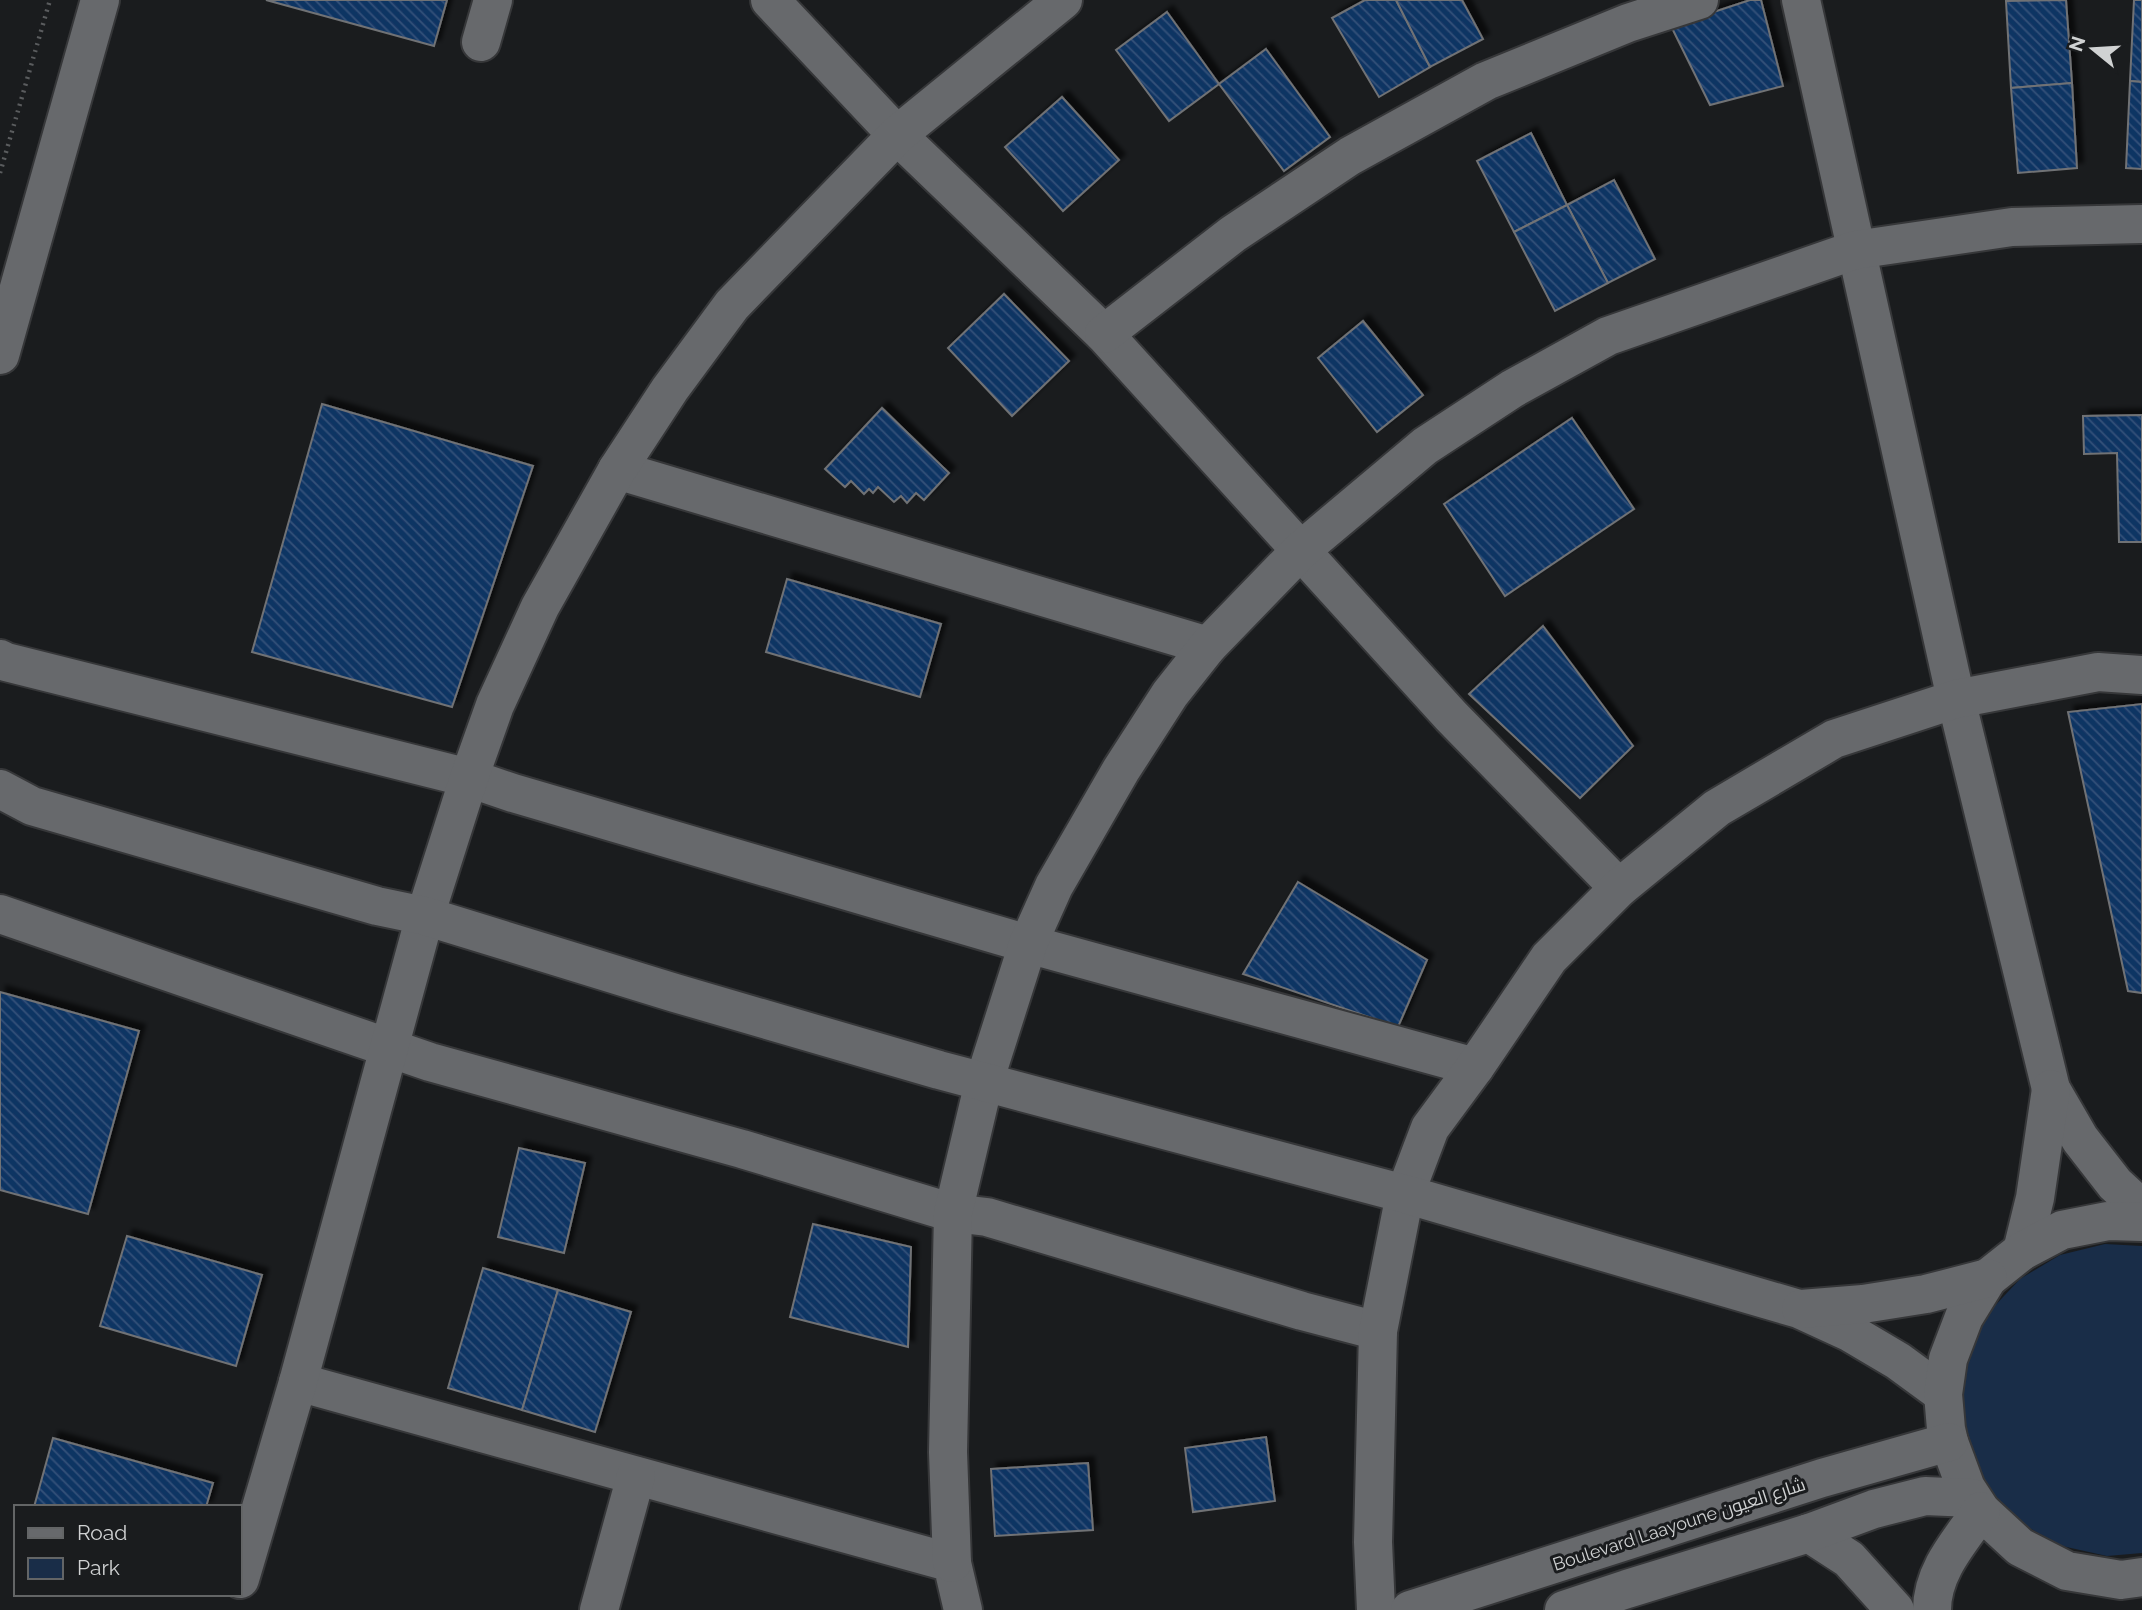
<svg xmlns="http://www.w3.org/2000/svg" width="2142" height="1610" font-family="Raleway,Cairo,sans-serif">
	<defs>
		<pattern id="building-back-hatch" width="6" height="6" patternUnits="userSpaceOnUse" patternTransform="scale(1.75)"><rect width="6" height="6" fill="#113564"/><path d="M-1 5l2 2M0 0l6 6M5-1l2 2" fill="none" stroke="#335179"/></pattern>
		<filter id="shadow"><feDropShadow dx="6" dy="-6" stdDeviation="2" flood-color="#0009"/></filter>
	</defs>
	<rect width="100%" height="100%" fill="#1a1c1e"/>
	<path fill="#192d48" d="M2105,1244l37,2v307l-35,3 -45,-10 -40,-22 -33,-34 -20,-42 -7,-46 7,-47 19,-42 32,-34 40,-24z"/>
	<g fill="url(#building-back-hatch)" stroke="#707275" stroke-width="2" filter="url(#shadow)">
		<path d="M266,0h181l-13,46z"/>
		<path d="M1365,0h31l34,67 -51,30 -47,-79z"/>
		<path d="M1396,0h66l21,39 -53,28z"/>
		<path d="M1750,0h11l22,86 -73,19 -39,-79z"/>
		<path d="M2066,0l6,83 -61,5 -5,-87z"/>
		<path d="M2134,0h8v82l-12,-1z"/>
		<path d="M1167,12l52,72 -50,37 -53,-71z"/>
		<path d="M1266,49l64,88 -46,34 -65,-87z"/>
		<path d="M2130,81l12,1v87l-16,-1z"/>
		<path d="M2072,83l5,85 -59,5 -7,-85z"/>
		<path d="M1062,97l57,63 -56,51 -58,-64z"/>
		<path d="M1531,133l36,72 -53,27 -37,-71z"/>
		<path d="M1614,180l41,79 -47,24 -41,-78z"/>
		<path d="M1567,205l41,78 -53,28 -41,-79z"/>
		<path d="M1004,294l65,67 -57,55 -64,-68z"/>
		<path d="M1363,321l60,74 -46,37 -59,-74z"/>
		<path d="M322,404l211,62 -81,241 -200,-55z"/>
		<path d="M882,408l67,65 -25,27 -8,-7 -9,10 -6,-7 -7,6 -16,-15 -5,6 -4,-4 -5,5 -13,-13 -6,6 -20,-18z"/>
		<path d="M2142,415v127h-23l-2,-89 -33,1 -1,-38z"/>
		<path d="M1572,418l62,91 -129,87 -61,-92z"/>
		<path d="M787,579l154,45 -21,73 -154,-45z"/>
		<path d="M1543,626l90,120 -53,52 -111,-104z"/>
		<path d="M2142,704v289l-14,-2 -60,-279z"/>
		<path d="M1298,882l129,78 -29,67 -155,-53z"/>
		<path d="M0,992l139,39 -51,183 -88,-24z"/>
		<path d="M519,1148l66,15 -21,90 -66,-16z"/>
		<path d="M813,1224l98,23 -3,100 -118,-30z"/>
		<path d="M127,1236l135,39 -26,91 -136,-40z"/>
		<path d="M483,1268l75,22 -36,120 -74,-22z"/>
		<path d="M558,1290l73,22 -36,120 -73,-22z"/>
		<path d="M1266,1437l9,64 -82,11 -8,-64z"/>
		<path d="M53,1438l160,45 -7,24h-172z"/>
		<path d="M1088,1463l5,67 -98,6 -4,-67z"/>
	</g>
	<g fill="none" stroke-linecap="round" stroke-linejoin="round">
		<defs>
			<g id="street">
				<path d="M770,0l127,135 207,199 347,382 168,172"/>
				<path d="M1801,0l155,699 95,390 29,50 35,45 27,25"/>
				<path d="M481,42l12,-42"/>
				<path d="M1104,334l129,-100 117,-78 136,-75 142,-58 71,-23"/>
				<path d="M0,355l100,-355"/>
				<path d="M617,470l591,176"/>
				<path d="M0,659l6,3 463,116 44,15 515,151 447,123"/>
				<path d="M0,914l430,148 312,87 211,64 34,4 315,94 76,20"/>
				<path d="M2022,1251l13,-53 16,-109"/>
				<path d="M298,1382l654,181 11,47"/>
				<path d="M952,1563l-4,-111 5,-239 31,-131 44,-138 26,-58 67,-116 49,-76 38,-48 92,-95 125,-105 87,-57 96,-53 247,-86 157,-23 130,-3"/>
				<path d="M240,1579l58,-197 127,-466 44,-138 26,-73 45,-98 77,-137 53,-81 62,-84 165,-170 166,-135"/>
				<path d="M599,1610l37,-134"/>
				<path d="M1376,1610l-3,-68 5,-211 27,-137 25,-66 45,-61 74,-109 70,-70 98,-80 117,-69 122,-40 142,-27 44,3"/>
			</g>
			<g id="secondary">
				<path d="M0,789l32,17 345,100 48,10 250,77 264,77 466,124 394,115 50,23 49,29 45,33"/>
				<path d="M2142,1222l-34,-1 -46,9 -40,21 -34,27 -24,39 -16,42 -5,35 3,35 3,13 17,46 15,23 39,36 47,24 54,9 21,-3"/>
				<path d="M1801,1309l62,-5 63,-10 62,-16"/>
				<path d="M1809,1533l40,26 46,51"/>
				<path d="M1410,1610l412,-132 127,-36"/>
				<path d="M1564,1610l63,-21 182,-56 65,-24 51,-13 47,2"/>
				<path d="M1932,1610c0,-39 28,-69 49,-99"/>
			</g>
		</defs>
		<use href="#street" stroke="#363739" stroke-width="42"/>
		<use href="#secondary" stroke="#363739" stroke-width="42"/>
		<path stroke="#5a5c5e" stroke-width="4.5" stroke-dasharray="2 5" stroke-linecap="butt" d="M0,173l50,-173"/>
		<use href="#street" stroke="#67696c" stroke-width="38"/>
		<use href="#secondary" stroke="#67696c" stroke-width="38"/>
	</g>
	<g text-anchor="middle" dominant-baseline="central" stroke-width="6" stroke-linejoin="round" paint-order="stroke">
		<g font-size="18" fill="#d0d2d3" stroke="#1a1c1e">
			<text transform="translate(1679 1524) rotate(-18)">Boulevard Laayoune شارع العيون</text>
		</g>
	</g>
	<rect x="14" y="1505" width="228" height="91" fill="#1a1c1e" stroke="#636566" stroke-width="2"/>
	<rect x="28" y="1528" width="35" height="10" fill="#67696c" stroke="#636566" stroke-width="2"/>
	<text x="77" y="1540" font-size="21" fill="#d0d2d3">Road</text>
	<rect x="28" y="1558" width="35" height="21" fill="#192d48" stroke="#636566" stroke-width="2"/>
	<text x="77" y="1575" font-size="21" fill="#d0d2d3">Park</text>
	<g transform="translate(2093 49) rotate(288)" stroke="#1a1c1e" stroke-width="5" paint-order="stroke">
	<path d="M0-5L12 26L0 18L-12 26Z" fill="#d0d2d3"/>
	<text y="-10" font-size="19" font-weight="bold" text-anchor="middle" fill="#d0d2d3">N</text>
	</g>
</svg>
